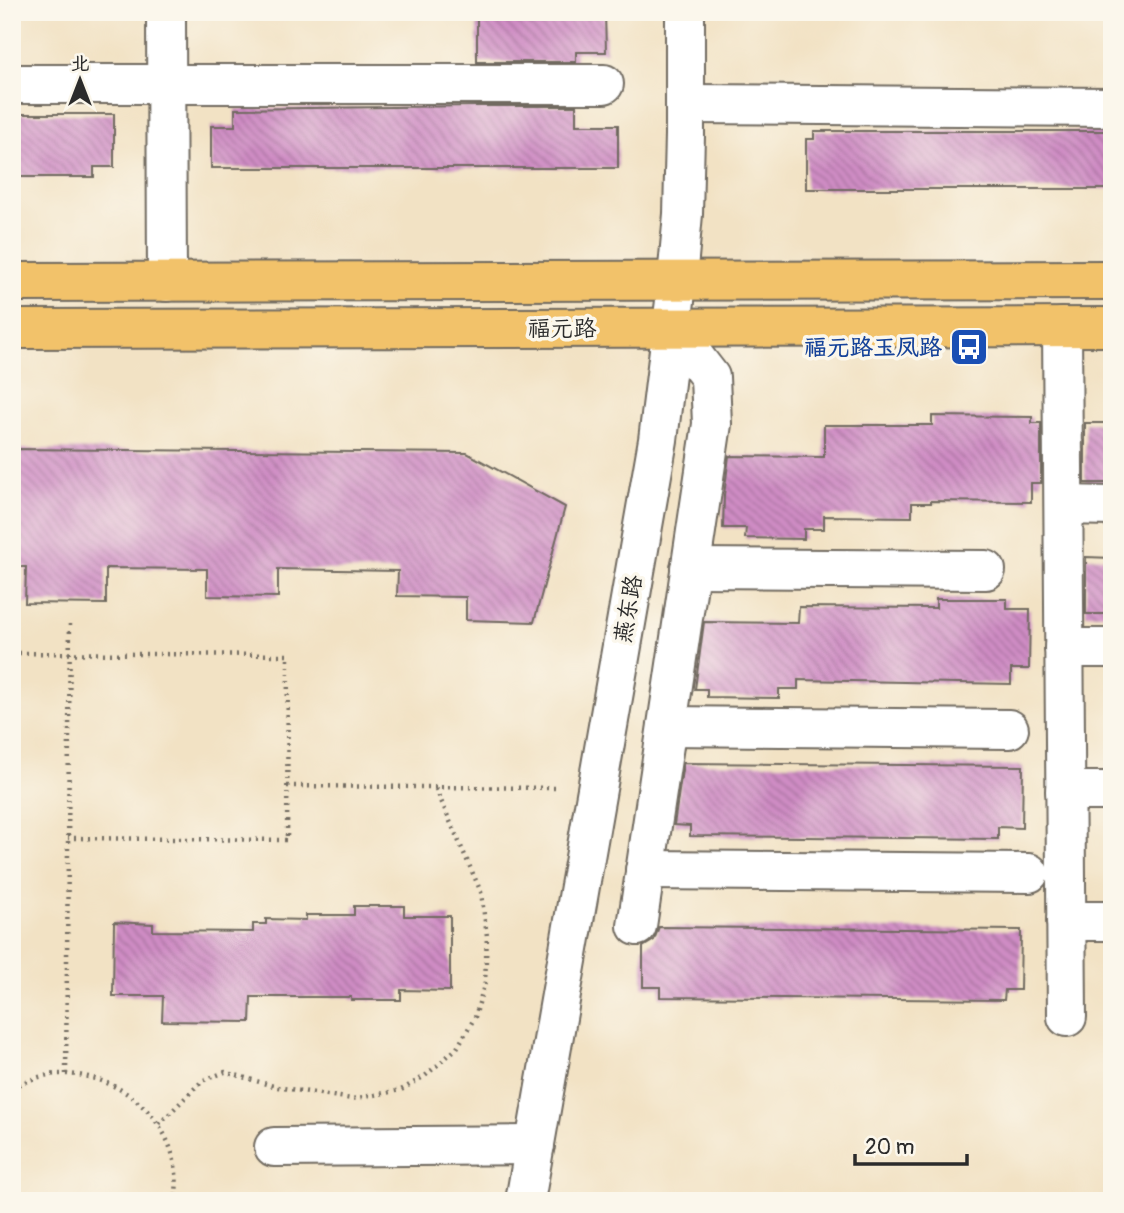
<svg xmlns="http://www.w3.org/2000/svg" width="1124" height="1213" font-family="Pangolin,'LXGW WenKai TC',sans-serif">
	<defs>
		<pattern id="building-back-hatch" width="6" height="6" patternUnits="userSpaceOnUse" patternTransform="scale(1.75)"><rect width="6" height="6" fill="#cf8cc4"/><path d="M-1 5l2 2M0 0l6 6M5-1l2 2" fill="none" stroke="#a8739f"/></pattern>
	</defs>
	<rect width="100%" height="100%" fill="#fbf7ec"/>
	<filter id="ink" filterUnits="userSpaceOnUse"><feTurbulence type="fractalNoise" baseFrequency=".0143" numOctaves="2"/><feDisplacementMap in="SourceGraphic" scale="14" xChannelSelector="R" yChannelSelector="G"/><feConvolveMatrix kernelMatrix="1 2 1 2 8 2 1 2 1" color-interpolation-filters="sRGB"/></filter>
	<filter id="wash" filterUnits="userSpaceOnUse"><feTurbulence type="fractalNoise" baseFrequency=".00686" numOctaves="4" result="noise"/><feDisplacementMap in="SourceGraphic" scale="28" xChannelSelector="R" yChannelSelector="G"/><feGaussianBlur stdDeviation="1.57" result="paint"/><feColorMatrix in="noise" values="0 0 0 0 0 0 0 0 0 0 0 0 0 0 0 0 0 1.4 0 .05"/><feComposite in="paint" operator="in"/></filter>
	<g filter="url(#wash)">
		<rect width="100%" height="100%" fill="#f2e2c4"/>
		<g id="blocks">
			<g fill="url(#building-back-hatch)">
				<path d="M477,12h128l1,40h-30v10h-99z"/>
				<path d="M477,106h99v19h42v43h-407v-42h24v-17z"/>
				<path d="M12,114h102v53h-20v10h-82z"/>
				<path d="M814,131h298v58h-306v-50h8z"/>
				<path d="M932,416l100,1v6h9v60h-10v19l-100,-1v2h-19v14l-88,-1v13h-20v10l-59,-1 1,-10h-23l1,-33 5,-39 95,1v-32h108z"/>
				<rect x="1085" y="423" width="27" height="60"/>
				<path d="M12,449l455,4 98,54 -31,115 -68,-2v-23l-69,-1 1,-25 -120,-2v28l-71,-1v-27l-101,-1v36l-81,-1 1,-36h-14z"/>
				<path d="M1086,557l26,1v56h-26z"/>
				<path d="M936,599h71v10h23l-1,60h-18v15l-213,-4v9h-19v9l-72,-1v-8h-12l9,-67 94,1 1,-16 137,1z"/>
				<path d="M683,763l340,3 -1,62 -24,-1v12l-308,-3v-10l-16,-1z"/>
				<path d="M354,906h50v10h46v75l-49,-1v10h-50v-3h-100l-1,25 -88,-1 1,-25h-50l1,-74 39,2v7l100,1v-8h13v-5l40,1v-5h48z"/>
				<path d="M659,927l362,3 -1,60h-15l-1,10 -344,-3v-10h-17v-40l11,-7z"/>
			</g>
		</g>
	</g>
	<g filter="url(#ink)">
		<use href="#blocks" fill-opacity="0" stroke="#716b61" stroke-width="2"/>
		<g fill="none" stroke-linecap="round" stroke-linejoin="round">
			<defs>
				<g id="minor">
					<path d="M166,12l1,270"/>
					<path d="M12,84h592"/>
					<path d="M685,104l427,3"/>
					<path d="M1062,327l5,690"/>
					<path d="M1064,505l48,1"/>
					<path d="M690,568l296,2"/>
					<path d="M1064,648h48"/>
					<path d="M667,726l342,3"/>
					<path d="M1065,791h47"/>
					<path d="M645,870l384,3"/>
					<path d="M1066,921h46"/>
					<path d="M637,926l75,-502 -2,-47 -38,-49"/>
					<path d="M274,1147l261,-2"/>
					<path d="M525,1201l133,-761 17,-139 8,-87 2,-79v-123"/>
				</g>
				<g id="major">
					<path d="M12,282l1100,-2"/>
					<path d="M12,329l1100,-2"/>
				</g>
			</defs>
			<use href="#minor" stroke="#716b61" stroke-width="42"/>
			<use href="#major" stroke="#716b61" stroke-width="42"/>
			<g stroke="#716b61" stroke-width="4.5" stroke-dasharray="2 5" stroke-linecap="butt">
				<path d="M12,653l276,2 -1,185 -219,-2"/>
				<path d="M287,786l272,2"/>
				<path d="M66,1074l4,-455"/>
				<path d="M12,1087c15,-6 31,-13 47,-13 68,-2 128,57 116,127"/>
				<path d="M159,1124l43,-43 23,-9 52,15 75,12 49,-9 24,-14 32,-28 18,-31 10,-35 2,-46 -6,-44 -46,-105"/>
			</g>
			<use href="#minor" stroke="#fff" stroke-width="38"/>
			<use href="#major" stroke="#f2c26a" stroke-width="38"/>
		</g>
	</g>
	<defs>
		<symbol id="bus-square" viewBox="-11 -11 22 22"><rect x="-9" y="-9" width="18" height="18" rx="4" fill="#1a4fb4" stroke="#fbf7ec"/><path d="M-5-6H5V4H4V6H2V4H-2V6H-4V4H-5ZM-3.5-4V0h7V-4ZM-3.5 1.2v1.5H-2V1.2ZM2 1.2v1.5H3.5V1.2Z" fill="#fff"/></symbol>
	</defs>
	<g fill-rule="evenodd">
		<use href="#bus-square" x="947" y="325" width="44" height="44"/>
	</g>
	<g text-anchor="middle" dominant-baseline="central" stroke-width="7" stroke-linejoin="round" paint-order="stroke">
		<g font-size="23" fill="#2b2b2b" stroke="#fbf7ec">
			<text x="562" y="328">福元路</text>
			<text transform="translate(628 609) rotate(-80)">燕东路</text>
		</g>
		<g font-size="23" font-weight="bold" fill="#164399" stroke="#fbf7ec" text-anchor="end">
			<text x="942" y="347">福元路玉凤路</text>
		</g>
	</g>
	<rect width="1124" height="1213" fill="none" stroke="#fbf7ec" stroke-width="42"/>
	<g transform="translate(80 80)" stroke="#fbf7ec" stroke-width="5" paint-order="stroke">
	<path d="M0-5L12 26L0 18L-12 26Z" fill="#2b2b2b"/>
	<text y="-10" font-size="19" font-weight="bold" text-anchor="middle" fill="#2b2b2b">北</text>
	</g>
	<path d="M855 1154v10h112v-10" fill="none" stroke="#2b2b2b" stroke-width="3.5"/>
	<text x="865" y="1154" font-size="21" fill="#2b2b2b" stroke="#fbf7ec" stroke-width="5" paint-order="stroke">20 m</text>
</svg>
